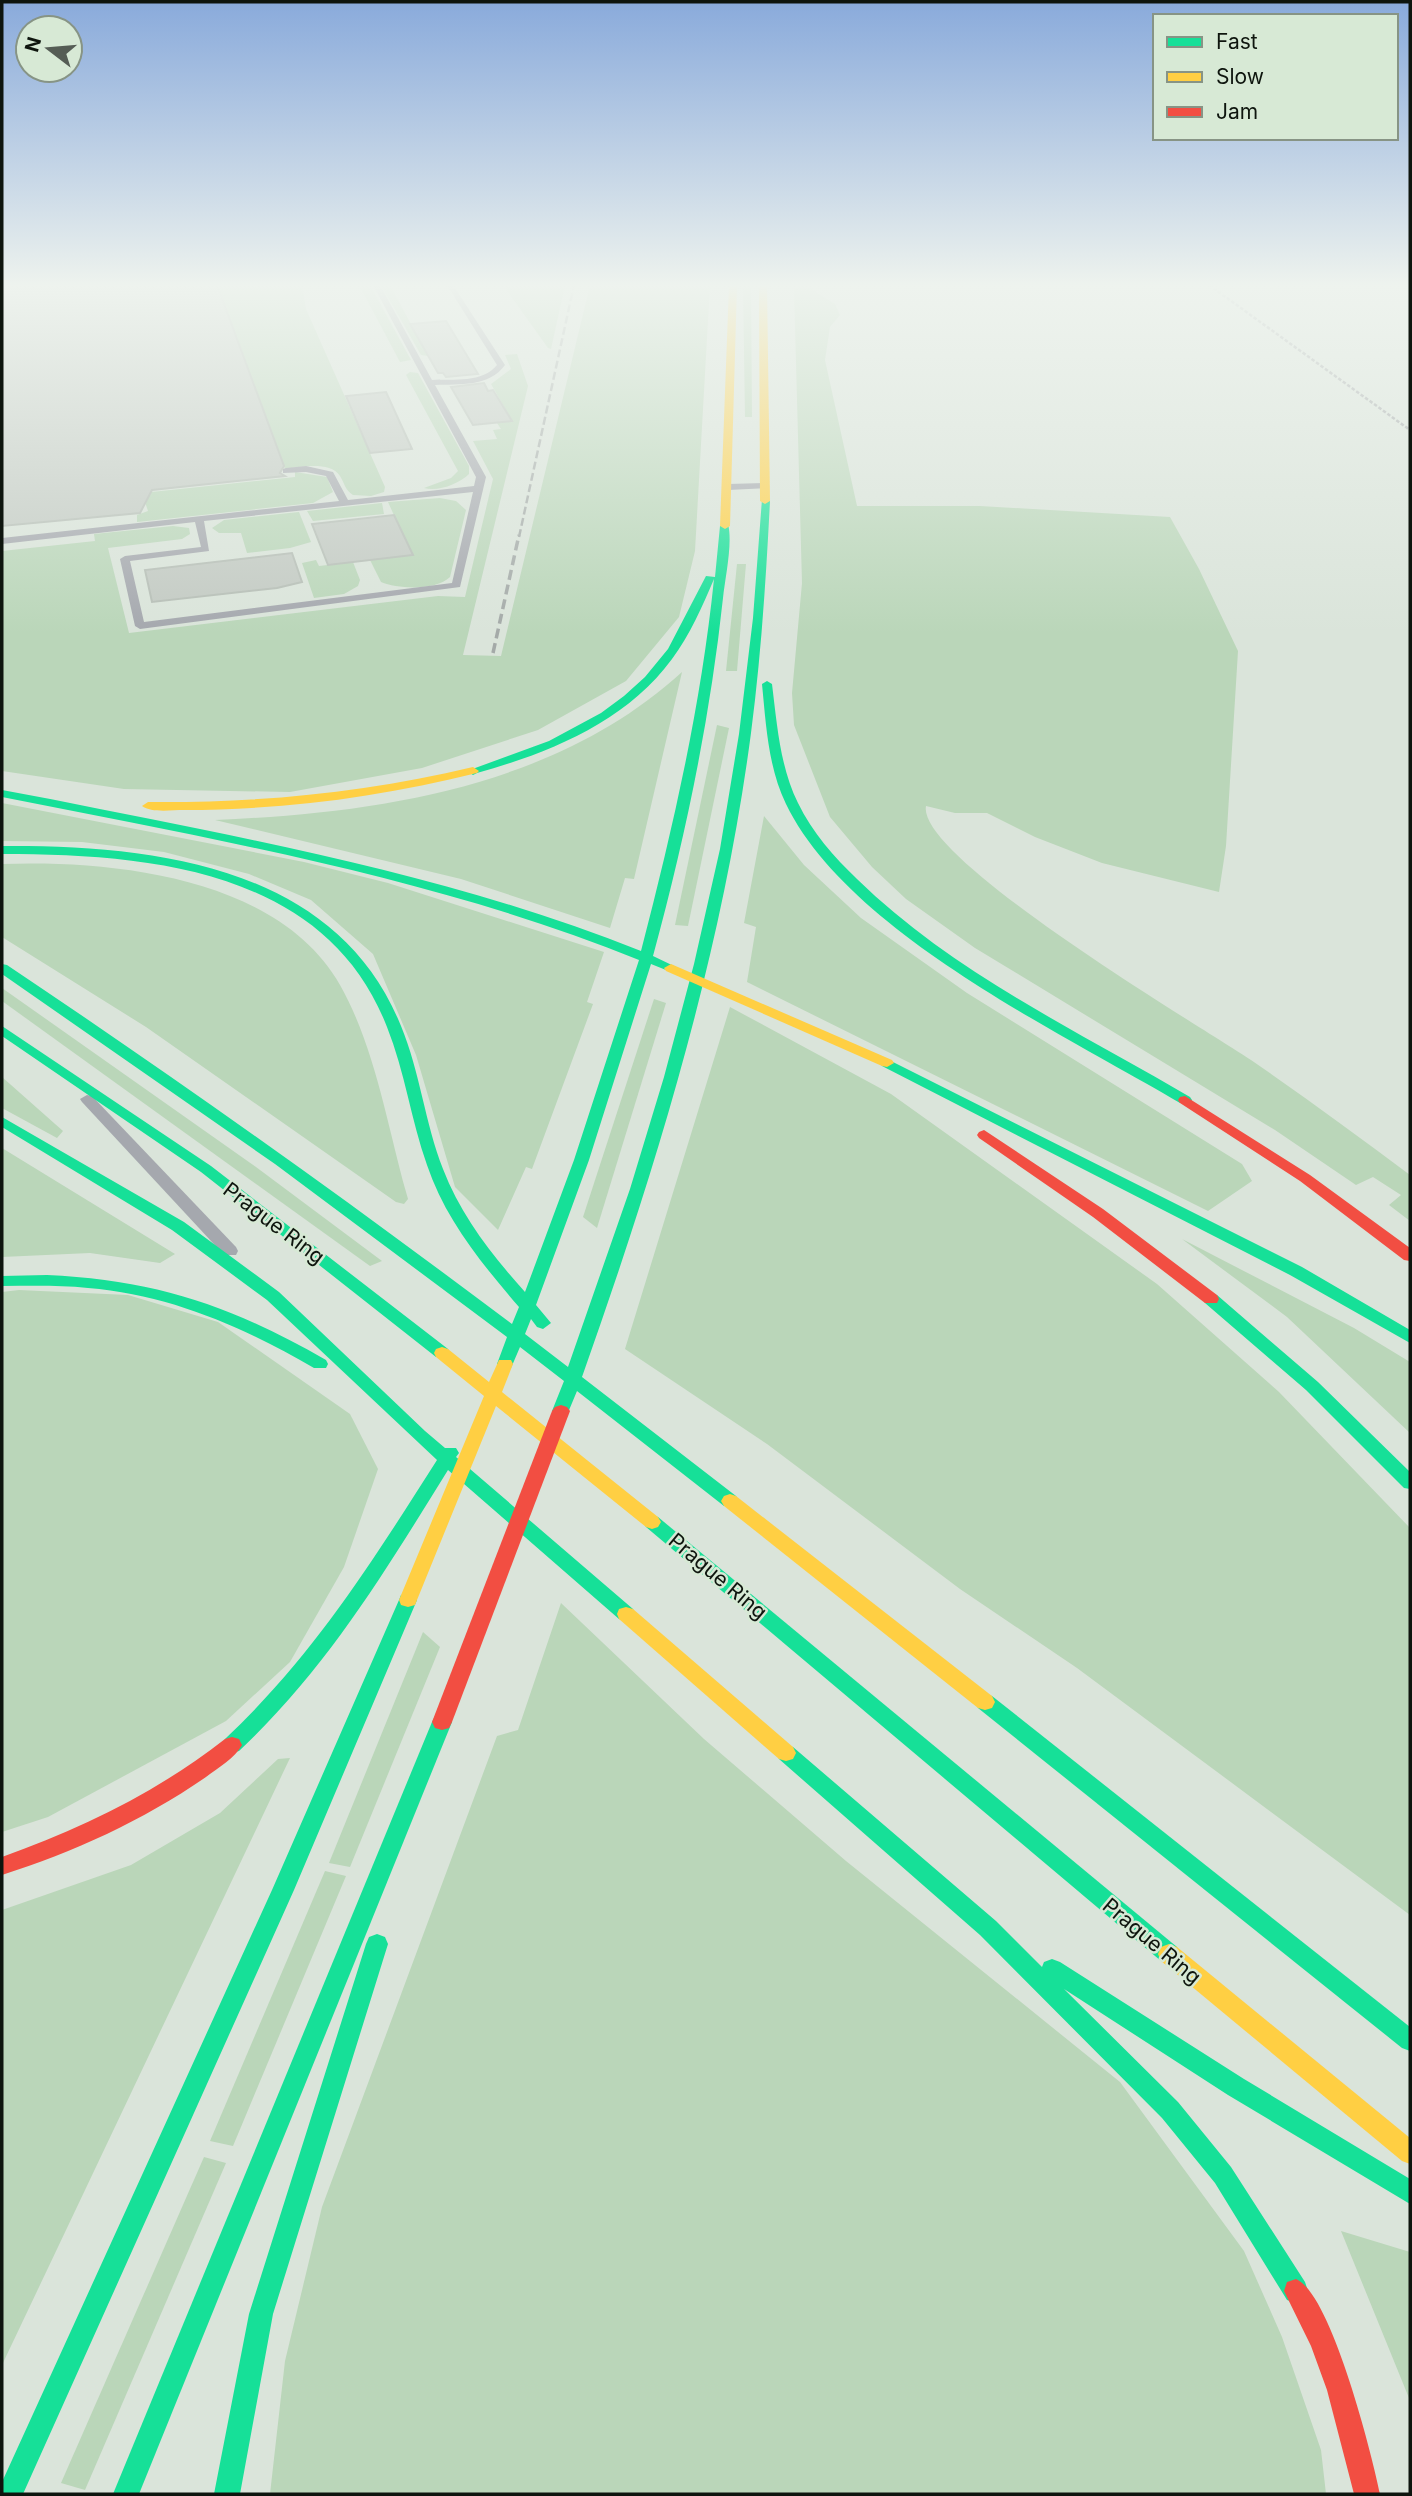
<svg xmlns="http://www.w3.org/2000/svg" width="1412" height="2496" font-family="Inter,sans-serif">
	<rect width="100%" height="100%" fill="#dae4da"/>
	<g fill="#bad6b9">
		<path d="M217,285h85l4,24 79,178 -1,5 -13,4 -18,-1c-8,-5 -8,-11 -13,-19 -10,-15 -39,-9 -55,-7z"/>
		<path d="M359,285h11l41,75 -11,2z"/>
		<path d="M381,285h9l38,71 -7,-1z"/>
		<path d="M503,285h62l-14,64 -3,-1z"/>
		<path d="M590,285h120l-15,266 -16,66 -53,64 -88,49 -116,38 -132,24 -166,-3 -122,-18v-220l93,-10 -1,-7 79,-8 16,2 1,6 -8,5 -74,9 21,85 309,-37 27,1 28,-118 -20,-38 24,-2 -4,-9 8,-1 -4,-6 15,-2 -21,-37 20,-15 -6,-14 12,-1 11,32 -65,269 38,1z"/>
		<path d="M743,285h8l1,132h-7z"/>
		<path d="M804,285l31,19 5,11 -10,12 -5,33 32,146h123l190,11 29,52 39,82 -12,195 -7,46 -117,-29 -67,-26 -48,-24h-32l-29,-7c-10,52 277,222 325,254 54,37 107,76 159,115v46l-21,-16 12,-10 -28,-18 -17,8 -81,-55 -300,-182 -69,-49 -34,-32 -42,-50 -36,-92 -2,-32 10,-110 -8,-294z"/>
		<path d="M410,372l8,1 51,93v8c-10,10 -31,18 -45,14l27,-10 7,-7 -52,-96z"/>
		<path d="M295,472l32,5 6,15 -20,11 -176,19v-7l11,-4 -6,-18 153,-16z"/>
		<path d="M440,498l16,3 10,9 -16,67c-14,14 -52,12 -69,5l-11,-22 42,-5 -24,-53z"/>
		<path d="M382,503l2,11 -71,7 -6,-10z"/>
		<path d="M299,512l12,30 -21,6 -43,5 -6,-20h-22l-7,-5 12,-8z"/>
		<path d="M316,560l3,6 34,-4 7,18 -2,6 -14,8 -30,4 -12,-35z"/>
		<path d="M737,564h9l-9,107h-11z"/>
		<path d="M682,672l-48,207 -9,-1 -15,50 -149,-49 -246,-59c164,-7 341,-33 467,-148z"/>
		<path d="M717,725l12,3 -41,198 -13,-1z"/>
		<path d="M2,803l302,59 84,21 216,69 -17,50 6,2 -61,165 -6,-2 -28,63 -43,-43 -39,-132 -43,-101 -62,-54 -62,-26 -85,-22 -82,-10 -80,-1z"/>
		<path d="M764,816l40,49 57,53 106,75 275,171 10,17 -44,30 -461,-229 9,-55 -12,-4z"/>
		<path d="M2,864c111,-4 277,13 338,121 35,62 47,139 66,207l2,7 -4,5 -8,-2 -250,-175 -144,-90z"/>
		<path d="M2,988l254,179 126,94 -12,5 -368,-265z"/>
		<path d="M654,999l12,4 -69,225 -14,-11z"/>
		<path d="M730,1007l161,87 266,190 122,108 131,136v387l-333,-247 -117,-79 -193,-145 -142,-95z"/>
		<path d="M2,1077l61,54 -6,7 -55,-30z"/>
		<path d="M2,1148l173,106 -15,9 -70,-10 -88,4z"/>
		<path d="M1182,1239l172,89 56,34v71l-123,-116z"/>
		<path d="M19,1290l109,5 90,27 132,92 28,55 -34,98 -54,95 -64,59 -178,96 -46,15v-540z"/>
		<path d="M561,1603l143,136 142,122 274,221 124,169 38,86 39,113 5,44h-1056l15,-133 37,-154 175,-471 21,-6z"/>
		<path d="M423,1632l17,15 -90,220 -21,-4z"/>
		<path d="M290,1758l-288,607v-455l129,-45 89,-52 58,-54z"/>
		<path d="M325,1871l21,5 -113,270 -23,-5z"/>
		<path d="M204,2157l22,6 -141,327 -24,-7z"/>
		<path d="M1341,2231l69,21v149l-1,-3z"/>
	</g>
	<g fill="#c3cac3" stroke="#b6beb6" stroke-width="2">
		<path d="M2,285h215l67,181 -4,7 5,3 -133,14 -12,23 -138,13z"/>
		<path d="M446,321l32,53 -32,3 -3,-4h-5l-28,-49z"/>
		<path d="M484,383l4,8 5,-1 19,31 -39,4 -22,-38z"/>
		<path d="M386,392l26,57 -42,4 -24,-57z"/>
		<path d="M394,515l19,40 -85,10 -16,-41z"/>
		<path d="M292,553l10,29 -25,6 -125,14 -7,-32z"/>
	</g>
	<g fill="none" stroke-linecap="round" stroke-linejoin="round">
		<path stroke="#9ea1a4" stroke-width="2.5" stroke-dasharray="3.5 2" stroke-linecap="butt" d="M1209,285l201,145"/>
		<g fill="#a5a8ae" fill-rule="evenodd">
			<path d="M373,285h7l52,95c21,-1 51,3 65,-15l-50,-80h6l52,80c-16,22 -45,19 -70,20l51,92 -26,110 -320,42 -5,-3 -15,-67 5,-3 76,-9 -6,-25 -193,22v-6l337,-37 -13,-25 -20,-4 -23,1v-4l3,-1 20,-2 27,6 15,28 126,-14 2,-9zM473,492l-21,91 -308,39 -14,-61 79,-10 -5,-30z"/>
			<path d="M766,483l3,1v4l-41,2 -5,-3 5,-3z"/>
			<path d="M87,1095l5,1 144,151 2,4 -2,4h-12l-142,-153 -2,-3z"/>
		</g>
		<g fill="#16e098" fill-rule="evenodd">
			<path d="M762,499l8,2c-4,78 -9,155 -19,232 -29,221 -95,435 -169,644l154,119 3,5 -3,5h-12l-147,-115 -10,24h-12l-3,-4 12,-30 -44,-34 -9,21h-12l-2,-4 10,-27 -232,-173 -273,-190v-10l5,1c172,115 340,235 505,359l7,-17c-37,-43 -74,-88 -92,-142 -16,-45 -22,-93 -40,-138 -61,-158 -239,-173 -385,-173v-8c151,-1 334,19 399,180 19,46 24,97 42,143 18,47 49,86 82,123l49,-132 65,-200c-205,-83 -422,-120 -637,-163v-7c66,12 132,26 198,39 150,31 299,65 441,122 32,-123 60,-245 73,-372 -12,28 -24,56 -42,80 -46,63 -123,94 -195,114l-4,2 -6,-4 82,-30 52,-28 23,-17 21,-19 23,-28 38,-73 9,1 5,-51 8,-2c5,19 -3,54 -5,74 -13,121 -38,241 -70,358l25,12 -7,4 -20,-8 -62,196 -53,145 15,18 -8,6 -6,-2 -6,-8 -6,15 43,33 62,-178 34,-112 30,-113 26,-115 19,-115 14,-116z"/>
			<path d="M767,681l5,3c5,40 8,83 26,119 14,29 36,54 59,76 95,93 219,151 333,218l2,3 -2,3h-10c-120,-71 -332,-171 -394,-299 -18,-37 -20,-80 -24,-120z"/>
			<path d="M2,1026l209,140 237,183 2,4 -2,4h-12l-235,-185 -199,-136z"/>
			<path d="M887,1059l415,208 108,63v13l-120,-68 -408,-209 -2,-3z"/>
			<path d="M2,1117l182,105 95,70 146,139 20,17h11l3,5 -3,4 177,152 2,5 -2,5 -7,2 -7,-2 -171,-149c-64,103 -120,197 -209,281l-7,2 -7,-2 -3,-6 3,-6c89,-84 147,-177 212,-279l-170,-160 -95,-70 -170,-103z"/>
			<path d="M47,1275c109,5 185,31 279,85l2,4 -2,4h-12c-71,-41 -143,-73 -226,-80 -29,-3 -57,-2 -86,-2v-10z"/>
			<path d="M1211,1294l6,1 101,87 92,90v17l-6,-1 -98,-98 -101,-87 -2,-4 2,-4z"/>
			<path d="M652,1515l6,2 519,430 3,7 -3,7 -8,3 -8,-3 -515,-434 -3,-5 3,-5z"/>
			<path d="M408,1593l7,2 2,5 -123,290 -271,604h-21v-12l270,-592 127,-290 2,-5z"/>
			<path d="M985,1694l7,2 418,331v24l-8,-3 -424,-340 -3,-6 3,-6z"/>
			<path d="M442,1714l7,2 3,6 -313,772h-26l319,-772 3,-6z"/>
			<path d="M786,1745l7,2 203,174 46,46 2,-5 8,-3 8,3 184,117 166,100v25l-182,-109 -164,-106 114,113 53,65 74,115 3,9 -3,9 -9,3 -9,-3 -72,-117 -53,-65 -182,-183 -201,-176 -3,-6 3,-6z"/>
			<path d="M377,1934l8,3 3,7 -115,370 -33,180h-26l35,-180 117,-370 3,-7z"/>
		</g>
		<g fill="#ffcf43" fill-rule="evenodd">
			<path d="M729,285h8l-7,241 -5,3 -5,-3z"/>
			<path d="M759,285h8l3,216 -5,3 -5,-3z"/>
			<path d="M473,767l6,4 -2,2c-96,24 -194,37 -293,37 -13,0 -33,3 -42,-4l6,-4c110,1 217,-9 325,-35z"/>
			<path d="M671,964l221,96 2,3 -7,4 -5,-1 -216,-95 -2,-3z"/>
			<path d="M442,1347l6,2 41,33 10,-22h12l2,4 -11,28 156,125 3,5 -3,5 -6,2 -6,-2 -150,-121 -79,194 -2,5 -7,2 -7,-2 -2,-5 85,-204 -48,-39 -2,-4 2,-4z"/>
			<path d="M730,1494l6,2 256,200 3,6 -3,6 -7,2 -7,-2 -254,-202 -3,-5 3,-5z"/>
			<path d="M626,1607l7,2 160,138 3,6 -3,6 -7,2 -7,-2 -160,-140 -2,-5 2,-5z"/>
			<path d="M1169,1944l8,3 233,191v26l-8,-3 -241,-200 -3,-7 3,-7z"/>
		</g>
		<g fill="#f24e42" fill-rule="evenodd">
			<path d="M1185,1096l125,79 100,73v13l-6,-1 -104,-79 -120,-78 -2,-3 2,-3z"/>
			<path d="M984,1130l119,79 114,86 2,4 -2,4h-12l-112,-86 -114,-79 -2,-3 2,-3z"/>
			<path d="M561,1405l6,2 3,4 -118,311 -3,6 -7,2 -7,-2 -3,-6 120,-311 3,-4z"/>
			<path d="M232,1737l7,2 3,6c-7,13 -24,23 -36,32 -62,43 -132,75 -204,98v-18c81,-29 155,-65 223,-118z"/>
			<path d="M1296,2279c35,14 76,175 84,215h-26l-27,-104 -16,-44 -27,-55 3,-9z"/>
		</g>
		<path stroke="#a4aaa8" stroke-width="2.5" stroke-dasharray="8 3.5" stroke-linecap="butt" d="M519,537l55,-252"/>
		<path stroke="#a4aaa8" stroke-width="3.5" stroke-dasharray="10 5" stroke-linecap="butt" d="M493,653l26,-118"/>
	</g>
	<linearGradient id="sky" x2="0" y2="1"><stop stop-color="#89aadb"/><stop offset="0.45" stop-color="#eef3ee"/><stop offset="1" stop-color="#eef3ee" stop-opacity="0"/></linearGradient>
	<rect width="1412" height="634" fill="url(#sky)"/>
	<g text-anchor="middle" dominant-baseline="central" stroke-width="5" stroke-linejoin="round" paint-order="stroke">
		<g font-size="21" fill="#0e150e" stroke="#d7e9d5">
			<text transform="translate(274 1223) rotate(37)">Prague Ring</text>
			<text transform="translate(718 1576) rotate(40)">Prague Ring</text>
			<text transform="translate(1152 1941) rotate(40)">Prague Ring</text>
		</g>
	</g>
	<rect width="1412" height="2496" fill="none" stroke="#0e150e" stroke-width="7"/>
	<rect x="1153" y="14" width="245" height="126" fill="#d7e9d5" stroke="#879485" stroke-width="2"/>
	<rect x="1167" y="37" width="35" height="10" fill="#16e098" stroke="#879485" stroke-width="2"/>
	<text x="1216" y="49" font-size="21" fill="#0e150e">Fast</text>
	<rect x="1167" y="72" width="35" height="10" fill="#ffcf43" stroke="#879485" stroke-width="2"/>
	<text x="1216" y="84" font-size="21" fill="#0e150e">Slow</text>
	<rect x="1167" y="107" width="35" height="10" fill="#f24e42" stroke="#879485" stroke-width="2"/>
	<text x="1216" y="119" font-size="21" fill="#0e150e">Jam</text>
	<g transform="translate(49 49) rotate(286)"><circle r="33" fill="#d7e9d5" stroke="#879485" stroke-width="2"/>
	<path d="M0-5L12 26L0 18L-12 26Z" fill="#555d55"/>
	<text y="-10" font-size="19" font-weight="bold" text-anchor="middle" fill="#0e150e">N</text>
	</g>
</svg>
